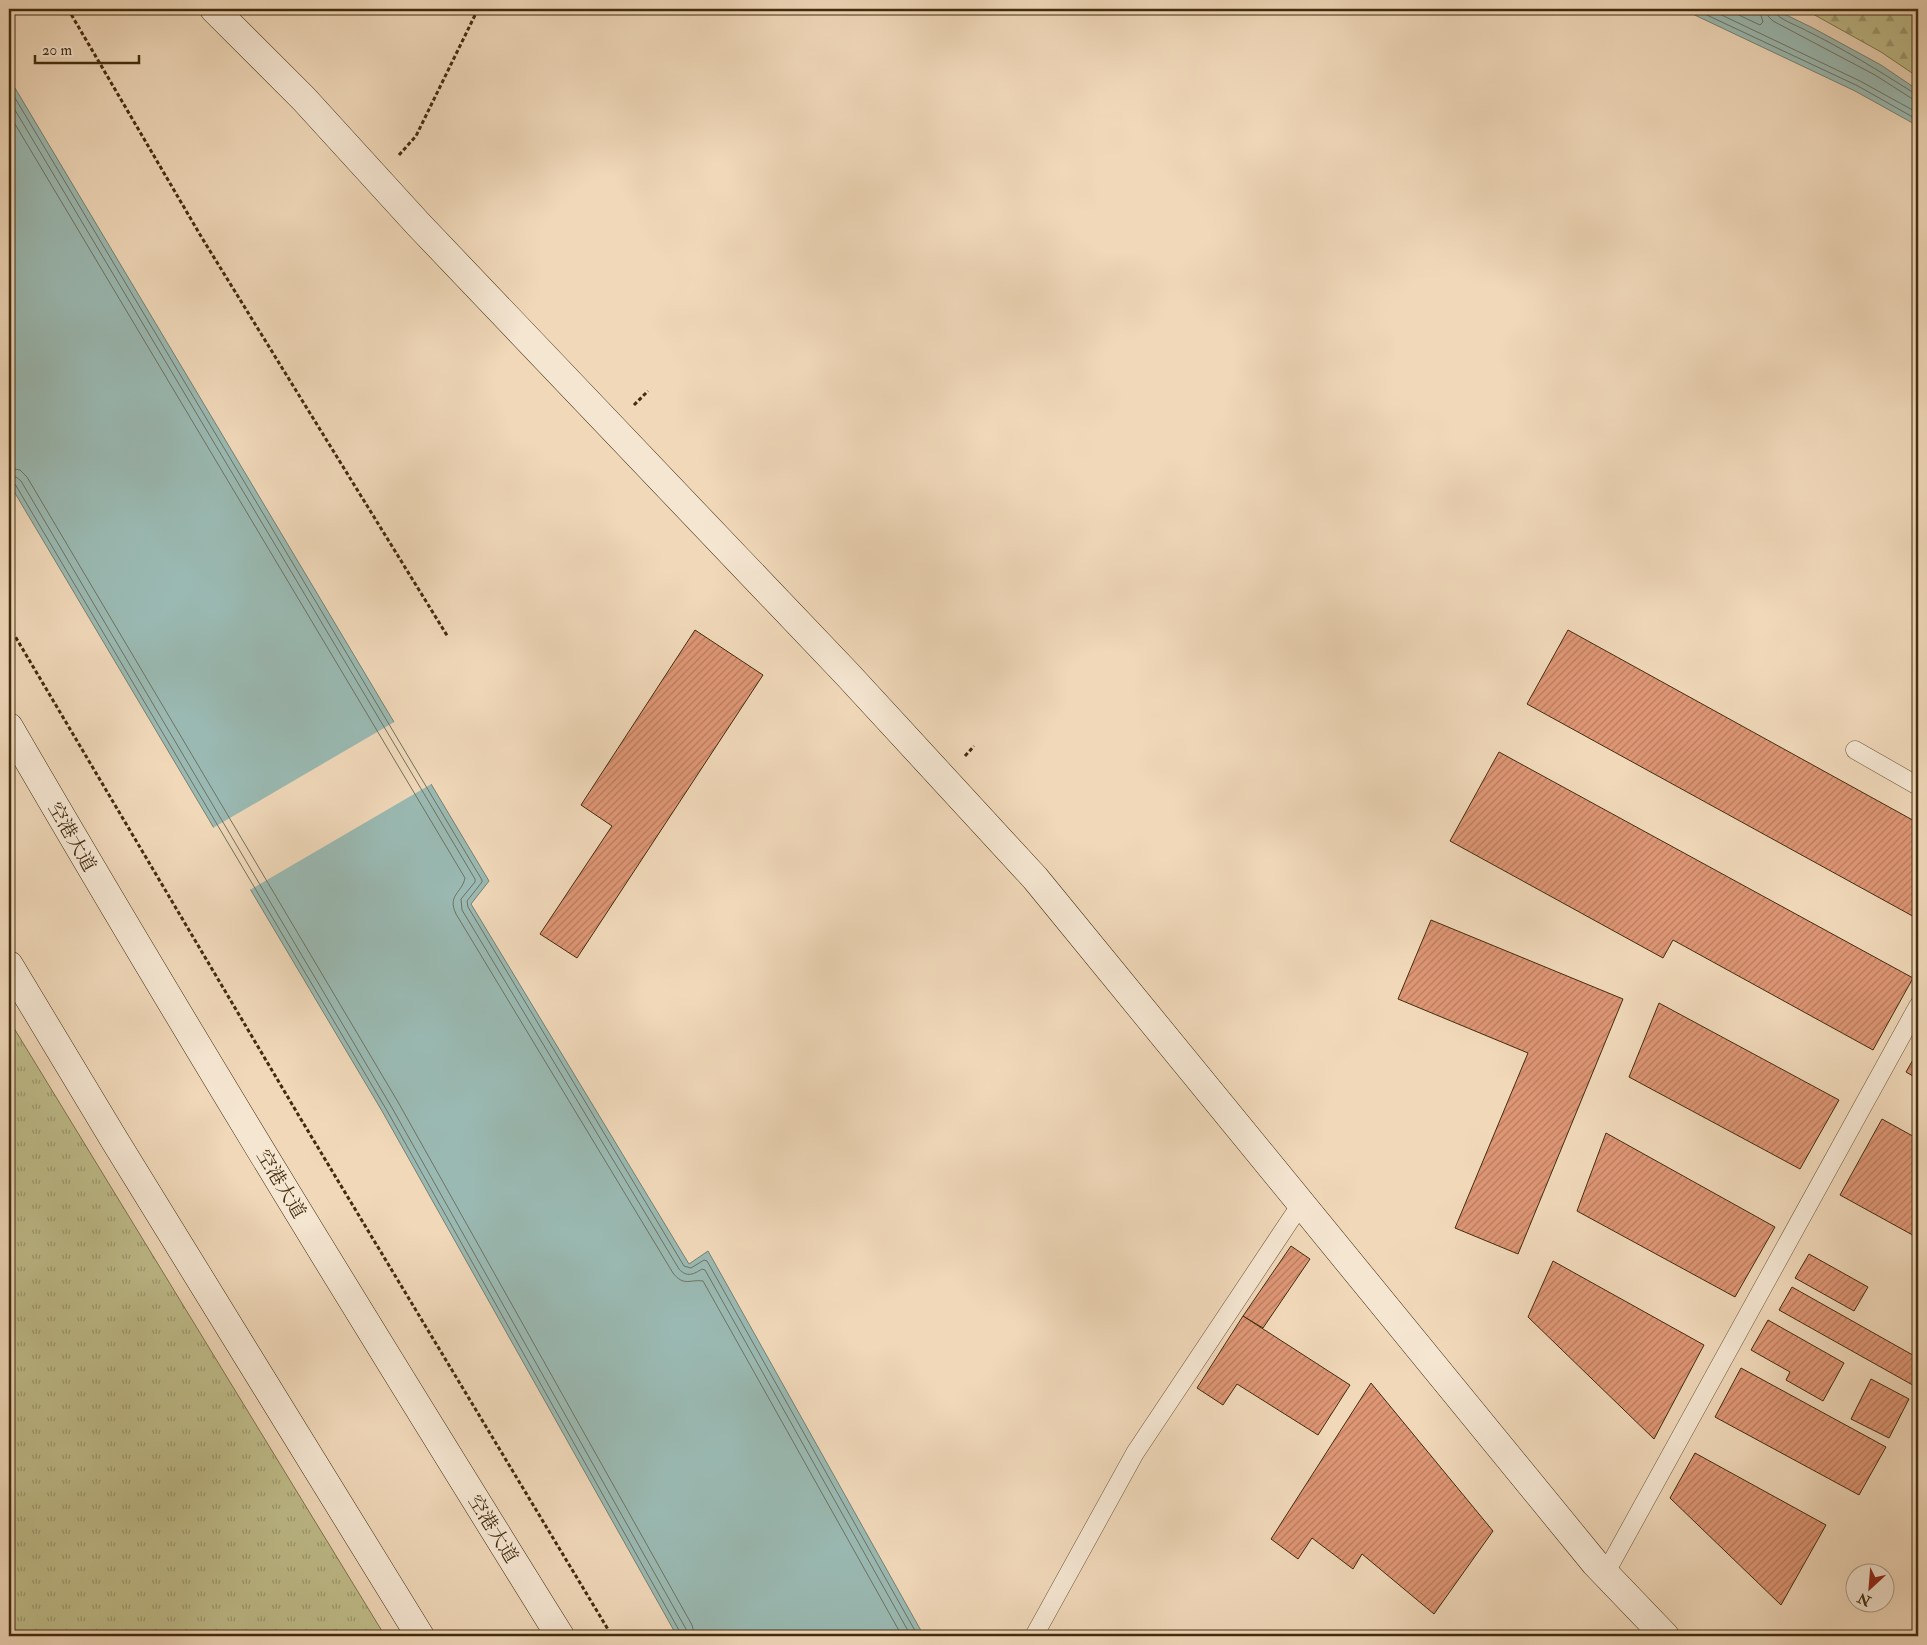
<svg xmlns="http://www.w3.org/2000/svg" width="1927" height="1645" font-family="'IM FELL Double Pica','Noto Serif SC',serif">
	<defs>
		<pattern id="grass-tufts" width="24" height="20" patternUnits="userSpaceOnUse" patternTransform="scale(1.25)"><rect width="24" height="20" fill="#bfbd8b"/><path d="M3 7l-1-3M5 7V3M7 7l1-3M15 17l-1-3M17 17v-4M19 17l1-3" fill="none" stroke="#9d9a70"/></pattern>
		<pattern id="forest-firs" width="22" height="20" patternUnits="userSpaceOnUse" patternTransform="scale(1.25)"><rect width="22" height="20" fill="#bfbd8b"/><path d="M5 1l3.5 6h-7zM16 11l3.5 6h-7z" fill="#9d9a70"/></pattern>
		<pattern id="building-hatch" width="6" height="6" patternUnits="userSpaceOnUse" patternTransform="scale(1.25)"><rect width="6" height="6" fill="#de9675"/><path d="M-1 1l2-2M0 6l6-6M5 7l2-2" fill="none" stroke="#b67b5e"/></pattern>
	</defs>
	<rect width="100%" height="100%" fill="#f0d8b9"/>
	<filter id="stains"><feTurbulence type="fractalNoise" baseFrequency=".004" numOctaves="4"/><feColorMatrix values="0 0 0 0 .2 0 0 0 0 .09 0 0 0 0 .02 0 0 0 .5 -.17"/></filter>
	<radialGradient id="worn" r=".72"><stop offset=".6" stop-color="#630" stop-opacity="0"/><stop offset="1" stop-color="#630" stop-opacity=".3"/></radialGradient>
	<path fill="url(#grass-tufts)" stroke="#80744c" d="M9,1020l376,616h-376z"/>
	<path fill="url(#forest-firs)" stroke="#80744c" d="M1804,9h114l-2,6 2,2v60l-37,-25z"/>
	<g fill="#9ab9b2" stroke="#778170">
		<path d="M1682,9h92l39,19 68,37 37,25v36l-63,-35z"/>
		<path d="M9,78l480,803 -18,23 218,360 19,-13 216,385h-247l-295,-525 -373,-628z"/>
	</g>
	<path fill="#f0d8b9" d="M396,721l37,62 -185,108 -37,-62z"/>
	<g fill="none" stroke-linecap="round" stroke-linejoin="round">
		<g stroke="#6e7260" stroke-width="1">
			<path d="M1694,9l164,77 60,34"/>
			<path d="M1709,9l151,72 58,32"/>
			<path d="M1726,9l34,16 3,-3 -4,-13"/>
			<path d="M1767,9l1,7 5,5 102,54 36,23 7,2"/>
			<path d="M1773,9c1,9 26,17 34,22 37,18 72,40 107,62l4,1"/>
			<path d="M9,88l473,792v2l-15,19 1,6 216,359 7,2 13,-8 3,1 211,375"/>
			<path d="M9,100l466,779v3l-14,17 1,11 217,359c8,9 15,5 23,0l3,1 206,366"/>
			<path d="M9,114l456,764c-3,15 -18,17 -9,36l217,359c11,14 17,6 30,8l199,355"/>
			<path d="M9,468l11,2 7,7 371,625 294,523 3,11"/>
			<path d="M9,475l7,2 5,4 370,625 295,523 1,7"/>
			<path d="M9,481l6,3 371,625 294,523 1,4"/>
		</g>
	</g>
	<g fill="url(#building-hatch)" stroke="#422c0e">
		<path d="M695,630l68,45 -186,283 -37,-24 72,-108 -31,-21z"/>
		<path d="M1568,630l350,193v96l-391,-215z"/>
		<path d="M1499,752l414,226 -40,72 -200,-110 -10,18 -213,-117z"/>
		<path d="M1431,920l192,79 -105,255 -63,-26 73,-175 -130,-54z"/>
		<path d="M1659,1003l180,97 -39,69 -171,-92z"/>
		<path d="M1918,1051v28l-12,-7z"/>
		<path d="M1882,1119l36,20v99l-78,-43z"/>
		<path d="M1606,1133l169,94 -40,70 -158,-86z"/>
		<path d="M1291,1246l19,13 -47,69 -20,-12z"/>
		<path d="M1809,1254l59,33 -14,24 -59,-33z"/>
		<path d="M1553,1261l151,84 -50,94 -126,-122z"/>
		<path d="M1792,1287l126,71v30l-139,-78z"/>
		<path d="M1243,1316l107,69 -32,50 -81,-51 -14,21 -26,-17z"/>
		<path d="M1768,1320l76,43 -21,38 -37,-21 4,-8 -39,-22z"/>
		<path d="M1741,1368l145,79 -27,48 -144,-78z"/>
		<path d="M1871,1379l38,20 -20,39 -38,-19z"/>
		<path d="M1371,1383l122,148 -59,83 -72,-60 -9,15 -41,-31 -14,21 -27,-20z"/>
		<path d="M1695,1453l131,72 -45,80 -111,-107z"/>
	</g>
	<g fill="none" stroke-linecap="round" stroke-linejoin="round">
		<defs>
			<g id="lane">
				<path d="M1855,750l63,36"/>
				<path d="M1605,1574l313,-568"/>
				<path d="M1034,1636l101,-183 166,-249"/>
			</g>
			<g id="secondary">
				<path d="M214,9l90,90 114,125 430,451 187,203 560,685 70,73"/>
				<path d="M9,727c178,307 364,608 551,909"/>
				<path d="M9,965l106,176 305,495"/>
			</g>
		</defs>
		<use href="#lane" stroke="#6e5739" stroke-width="19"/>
		<use href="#secondary" stroke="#422c0e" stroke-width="29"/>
		<g stroke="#422c0e" stroke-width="3" stroke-dasharray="4 2.5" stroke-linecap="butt">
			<path d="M68,9l134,229 246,399"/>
			<path d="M399,155l17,-19 62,-127"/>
			<path d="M634,405l14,-14"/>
			<path d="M9,626l290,490 313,520"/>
			<path d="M965,756l9,-10"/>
		</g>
		<use href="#lane" stroke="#f5e6d2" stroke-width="18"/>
		<use href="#secondary" stroke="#f5e6d2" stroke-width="28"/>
	</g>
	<g text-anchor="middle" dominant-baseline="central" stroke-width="4" stroke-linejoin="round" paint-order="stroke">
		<g font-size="19" fill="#422c0e" stroke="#f5e6d2">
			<text transform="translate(72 837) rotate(60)">空港大道</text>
			<text transform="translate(281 1184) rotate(59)">空港大道</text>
			<text transform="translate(493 1529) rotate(58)">空港大道</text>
		</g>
	</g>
	<rect width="1927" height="1645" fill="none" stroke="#f0d8b9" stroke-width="30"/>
	<rect x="10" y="10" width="1907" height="1625" fill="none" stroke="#422c0e" stroke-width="2.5"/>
	<rect x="15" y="15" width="1897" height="1615" fill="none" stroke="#422c0e"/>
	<g transform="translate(1870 1588) rotate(206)"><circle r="24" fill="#f5e6d2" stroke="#ad9c84"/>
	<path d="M0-4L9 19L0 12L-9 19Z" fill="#8f2418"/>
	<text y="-8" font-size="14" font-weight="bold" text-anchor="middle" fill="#422c0e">N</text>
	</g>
	<path d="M35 55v8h104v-8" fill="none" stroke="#422c0e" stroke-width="2.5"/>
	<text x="42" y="55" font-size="15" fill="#422c0e" stroke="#f5e6d2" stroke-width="4" paint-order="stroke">20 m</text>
	<rect width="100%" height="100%" filter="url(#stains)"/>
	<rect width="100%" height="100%" fill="url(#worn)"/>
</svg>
